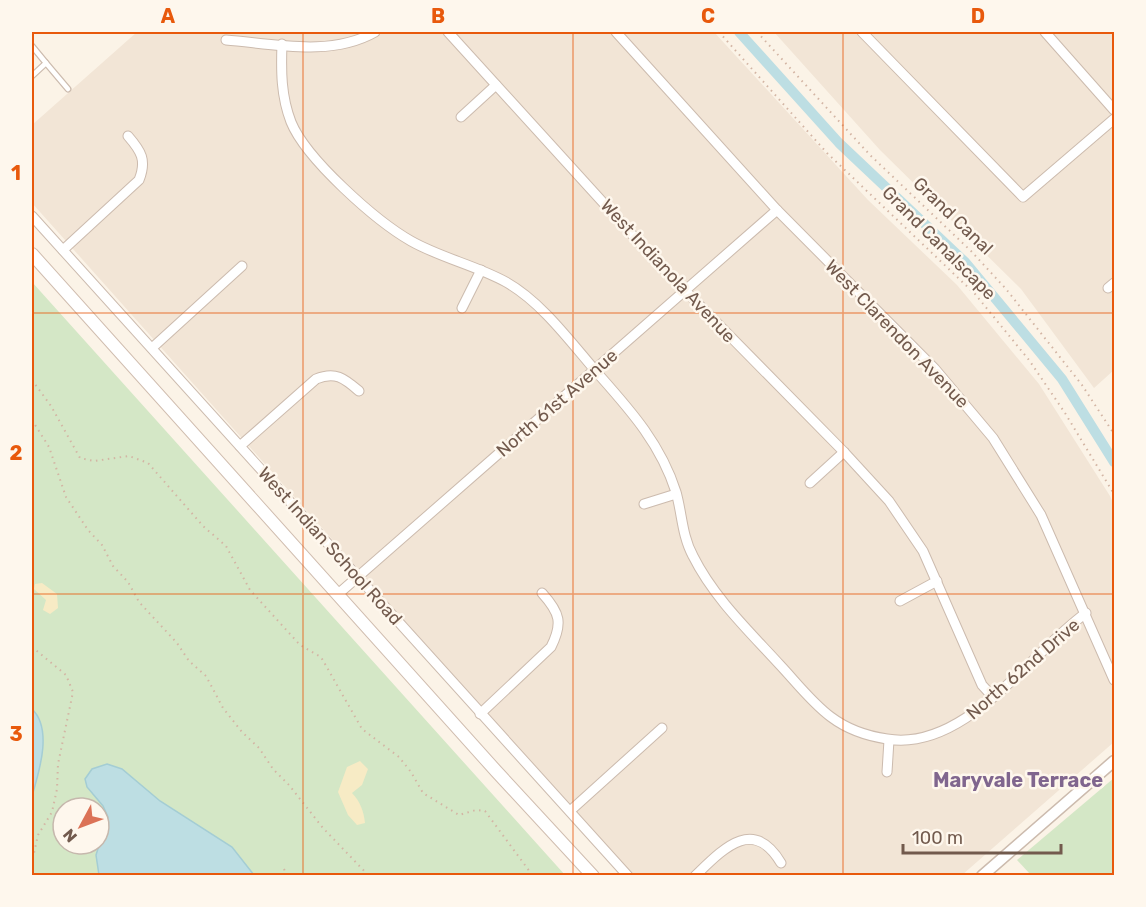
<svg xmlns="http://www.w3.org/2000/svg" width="1146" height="907" font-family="Rubik,sans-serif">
	<rect width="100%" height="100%" fill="#fbf3e7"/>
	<g fill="#f2e5d6">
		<path d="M137,32h577l154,168 89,85 82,99 71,112 4,9v237l-152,133h-338l-269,-310 -323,-362v-78z"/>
		<path d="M774,32h340v338l-20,18 -73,-99 -141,-139z"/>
	</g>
	<g fill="#d4e7c6" fill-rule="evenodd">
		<path d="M32,282l533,593h-533zM63,808h36v36h-36z"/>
		<path d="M1114,778v97h-83l-14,-15z"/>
	</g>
	<g fill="#f7ebc5">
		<path d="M42,583l15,11 1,14 -8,6 -7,-4 3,-10 -12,-11 1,-5z"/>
		<path d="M360,761l8,8 -6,16 -10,8c8,8 12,19 13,30l-8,2 -9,-10 -10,-23 9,-25z"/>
	</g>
	<g fill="#bddee3" stroke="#a4cdd4" stroke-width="1.5">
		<path d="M32,709c21,20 7,63 0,87z"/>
		<path d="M107,764l15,5 38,32 72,46 22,28h-155l-3,-20 12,-38 -5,-11 -16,-19 -2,-8 7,-10z"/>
	</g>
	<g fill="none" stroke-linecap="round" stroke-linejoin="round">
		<path stroke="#bddee3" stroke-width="10" d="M739,32l100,111 126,119 97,117 52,83"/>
		<defs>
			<g id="service">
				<path d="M32,46l14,17 -14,13"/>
				<path d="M46,63l22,26"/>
			</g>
			<g id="minor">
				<path d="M448,32l210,231 186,189 45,49 34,50 59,134 10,11"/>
				<path d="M616,32l161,178 158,159 58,69 48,77 73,165"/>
				<path d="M862,32l161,165 91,-78"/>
				<path d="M1045,32l69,78"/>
				<path d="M226,40c49,4 105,17 149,-8"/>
				<path d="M282,44c-1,27 -1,52 9,78 15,37 85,99 120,119 30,17 64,24 95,41 37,21 66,62 94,94 32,36 61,69 76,116 6,21 6,44 17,64 21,42 56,75 87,109 16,17 32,38 51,52 16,12 36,19 56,22 78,13 142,-85 199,-126"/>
				<path d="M461,117l35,-32"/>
				<path d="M32,216l596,660"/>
				<path d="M63,250l76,-70c8,-20 2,-29 -11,-44"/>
				<path d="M1108,288l6,-5"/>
				<path d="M462,308l19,-38"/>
				<path d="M152,348l90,-82"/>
				<path d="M240,446l76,-67c19,-8 28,-1 43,12"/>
				<path d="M810,483l34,-31"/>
				<path d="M644,504l32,-10"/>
				<path d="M337,595l440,-385"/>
				<path d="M900,601l37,-20"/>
				<path d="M480,714l71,-67c12,-24 9,-34 -9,-54"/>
				<path d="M887,772l2,-32"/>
				<path d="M570,811l92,-83"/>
				<path d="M695,876c28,-27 58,-60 86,-13"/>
			</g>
			<path id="tertiary" d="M982,876l132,-115"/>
			<path id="secondary" d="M32,254l464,517 97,105"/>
		</defs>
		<use href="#service" stroke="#ccbbae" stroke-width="7"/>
		<use href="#minor" stroke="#ccbbae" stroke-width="11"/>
		<use href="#tertiary" stroke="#ccbbae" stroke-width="13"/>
		<use href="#secondary" stroke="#d0bdaf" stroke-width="14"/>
		<g stroke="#d3b5a4" stroke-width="2" stroke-dasharray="1.5 4.5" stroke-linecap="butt">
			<path d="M719,32l108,121 148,141 54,66 36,53 49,81"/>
			<path d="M757,32l113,123 101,96 35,38 76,96 32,49"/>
			<path d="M32,380l19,26 29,52 14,3 35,-5 19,7 55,63 23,20 24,44 50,55 21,12 41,72 37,28 12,15 12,21 36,22 17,-5 9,1 48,65"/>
			<path d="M32,420l17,27 17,50 22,33 14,15 11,21 15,16 11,20 38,41 12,18 17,15 17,32 19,24 17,16 14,21 16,16 34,43 46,48"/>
			<path d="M32,647l34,28 7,17 -15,72 -1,25 -5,23 -14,23 -6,27"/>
			<path d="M284,869l3,7"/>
		</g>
		<use href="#service" stroke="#fff" stroke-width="4.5"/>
		<use href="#minor" stroke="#fff" stroke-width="9"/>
		<use href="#tertiary" stroke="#fff" stroke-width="10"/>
		<use href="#secondary" stroke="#fff" stroke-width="12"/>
	</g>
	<path fill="none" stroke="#e8590c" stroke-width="1.5" stroke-opacity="0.55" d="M303,32v844M573,32v844M843,32v844M32,313h1082M32,594h1082"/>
	<g text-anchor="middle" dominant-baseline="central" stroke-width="5" stroke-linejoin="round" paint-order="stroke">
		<g font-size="18" fill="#725a4d" stroke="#fef7ed">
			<text transform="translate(953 216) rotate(44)">Grand Canal</text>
			<text transform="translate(939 243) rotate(45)">Grand Canalscape</text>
			<text transform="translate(668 271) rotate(47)">West Indianola Avenue</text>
			<text transform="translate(897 334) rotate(46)">West Clarendon Avenue</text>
			<text transform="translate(557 403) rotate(-41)">North 61st Avenue</text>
			<text transform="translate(330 546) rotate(48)">West Indian School Road</text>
			<text transform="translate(1023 669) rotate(-41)">North 62nd Drive</text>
		</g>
		<g font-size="20" font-weight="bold" fill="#80668e" stroke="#fef7ed">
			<text x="1018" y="780">Maryvale Terrace</text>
		</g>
	</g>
	<rect width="1146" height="907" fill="none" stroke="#fef7ed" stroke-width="66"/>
	<g transform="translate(81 826) rotate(229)"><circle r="28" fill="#fef7ed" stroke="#c6b8ad" stroke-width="1.5"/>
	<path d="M0-4.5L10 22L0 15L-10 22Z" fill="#db7256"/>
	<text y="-9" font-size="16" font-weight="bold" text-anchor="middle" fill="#725a4d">N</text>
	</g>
	<path d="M903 844v9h158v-9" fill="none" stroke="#725a4d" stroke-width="3"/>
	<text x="912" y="844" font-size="18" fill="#725a4d" stroke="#fef7ed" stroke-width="4.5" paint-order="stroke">100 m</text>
	<rect x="33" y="33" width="1080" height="841" fill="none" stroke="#e8590c" stroke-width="2"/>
	<g font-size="20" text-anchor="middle" font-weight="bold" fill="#e8590c">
		<text x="168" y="23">A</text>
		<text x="438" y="23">B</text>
		<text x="708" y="23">C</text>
		<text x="978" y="23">D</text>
		<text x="16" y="180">1</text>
		<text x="16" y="460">2</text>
		<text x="16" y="741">3</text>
	</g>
</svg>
